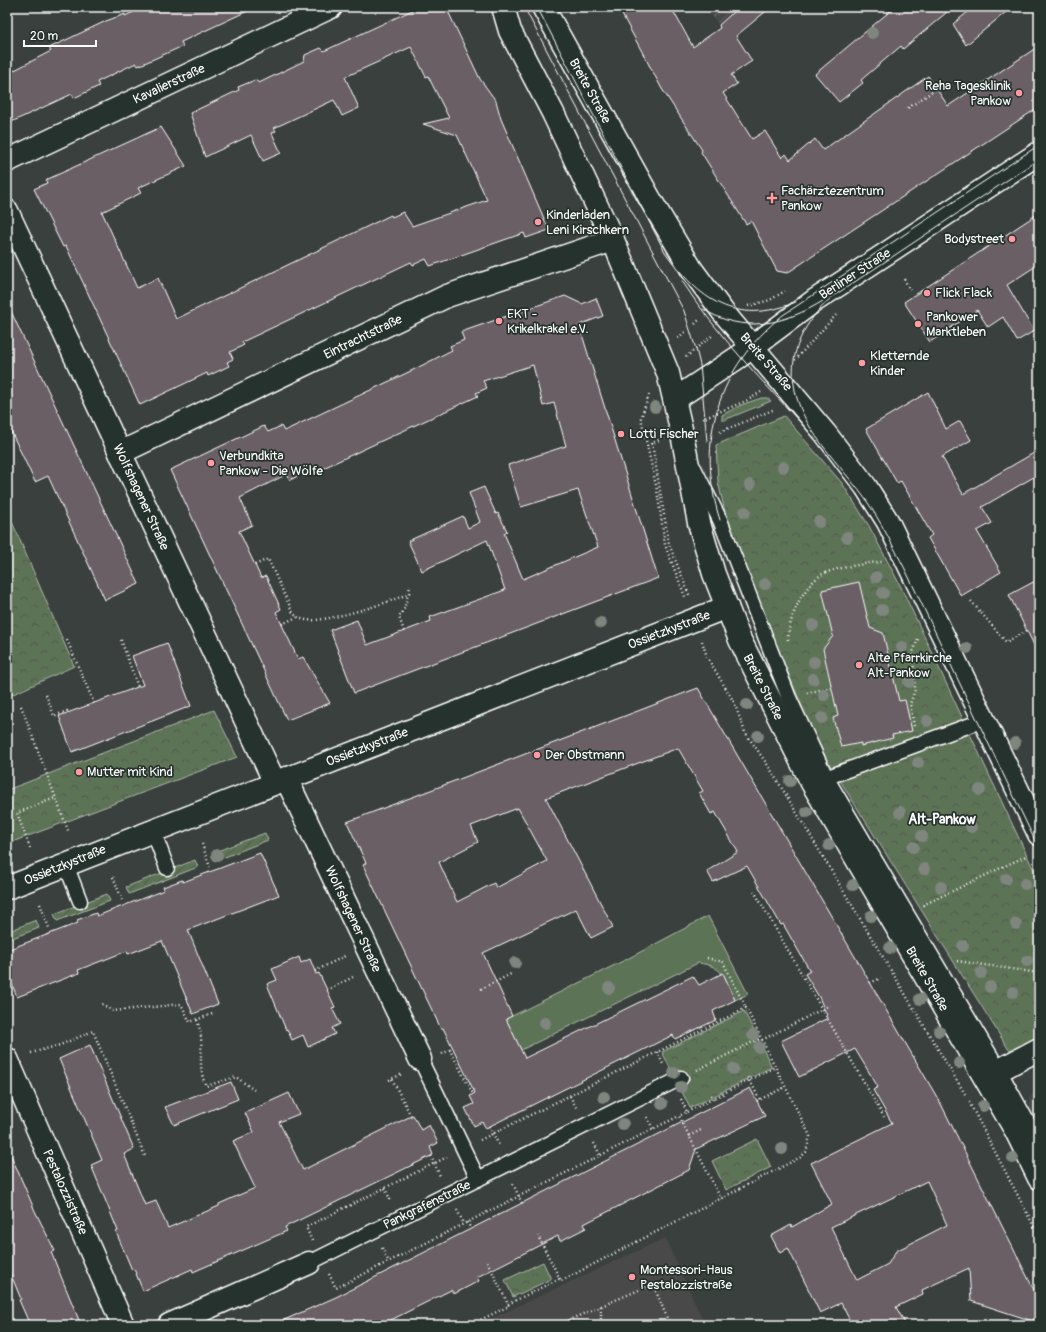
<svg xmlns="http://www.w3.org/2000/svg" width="1046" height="1332" font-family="Pangolin,sans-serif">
	<defs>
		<pattern id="industrial-furrows" width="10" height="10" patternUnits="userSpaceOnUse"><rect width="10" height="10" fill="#48494a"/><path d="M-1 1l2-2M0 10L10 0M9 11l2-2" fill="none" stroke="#636465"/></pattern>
		<pattern id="park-crowns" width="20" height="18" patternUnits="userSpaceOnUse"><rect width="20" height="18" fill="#5d7356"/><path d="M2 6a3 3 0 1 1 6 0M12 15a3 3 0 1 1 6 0" fill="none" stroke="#525a50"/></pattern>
		<pattern id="garden-furrows" width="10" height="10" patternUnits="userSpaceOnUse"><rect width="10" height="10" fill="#5d7356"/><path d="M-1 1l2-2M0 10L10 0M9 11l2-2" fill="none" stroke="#525a50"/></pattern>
	</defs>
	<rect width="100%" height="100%" fill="#3a403e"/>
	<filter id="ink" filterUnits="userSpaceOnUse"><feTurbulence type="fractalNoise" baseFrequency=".025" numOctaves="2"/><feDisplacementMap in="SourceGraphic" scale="8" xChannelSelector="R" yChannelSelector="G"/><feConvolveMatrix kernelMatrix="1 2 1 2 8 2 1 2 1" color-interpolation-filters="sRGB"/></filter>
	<g filter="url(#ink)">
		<g fill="#48494a">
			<path d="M1039,1088v39l-9,-18 -1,-7 1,-5z"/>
			<path d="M665,1238l40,87h-228l18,-8z"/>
		</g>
		<path fill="url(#industrial-furrows)" d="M705,7h66l-40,33z"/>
		<g fill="#5d7356" stroke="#aeb9aa">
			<path d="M761,398h6l4,3 -49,20v-6l19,-10z"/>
			<path d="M708,916l40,78 -13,6c-10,-22 -11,-34 -37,-37l-177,87 -15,-31 123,-61z"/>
		</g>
		<g fill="url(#park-crowns)" stroke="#aeb9aa">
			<path d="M784,416l58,67 27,43 32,61 138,294v158l-20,10 -10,1 -182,-290 -16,-32 -37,-89 -48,-123 -8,-34 -2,-37z"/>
			<path d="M7,510l67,156 -67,31z"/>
			<path d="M214,710l23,47 -230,87v-54z"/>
			<path d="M744,1011l28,56 -82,41 -28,-56z"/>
			<path d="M757,1139l14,28 -45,23 -14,-29z"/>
			<path d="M543,1262l8,17 -38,18 -8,-17z"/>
		</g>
		<g fill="url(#garden-furrows)" stroke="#aeb9aa">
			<path d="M265,833l3,7 -53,21 -3,-8z"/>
			<path d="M195,860l3,7 -69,27 -3,-7z"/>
			<path d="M107,894l3,7 -53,20 -3,-7z"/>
			<path d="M36,920l3,8 -32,12v-8z"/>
		</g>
		<g fill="#695f65" stroke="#fff" fill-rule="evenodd">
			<path d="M144,7h112l-75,35 2,4 -45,20 -2,-3 -39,19 2,4 -25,12 -2,-4 -65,30v-50l44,-23 -2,-3 57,-27 19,-7v2z"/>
			<path d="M419,7h27l34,72 16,22 5,18 48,111 -23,8 -2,-5 -94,33 -4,-7 -13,6 -2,-3 -169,80 2,3 -14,7 3,7 -6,3 2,4 -21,10 -1,-3 -67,32 -74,-159 -3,1 -29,-58 13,-6 -1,-3 115,-53 25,39 -48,22 3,5 -39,19 35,76 21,-10 18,41 215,-104 1,2 11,-5 9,14 75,-26 -30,-65 -34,-11 26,-6 -21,-42 -2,1 -15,-30 -66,30 14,31 -17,8 -8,-16 -60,28 2,3 -4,2 9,20 -18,8 -12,-26 -46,22 -15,-44 49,-23 -1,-3 17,-7 4,3 45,-22 1,-6 16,-7 3,3z"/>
			<path d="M618,7h53l22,40 27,-19 -1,-3 20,-18h32l-35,29 16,25 -21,14 6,9 -14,9 29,46 13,-8 17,27 4,-4 4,6 25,-21 8,11 105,-74 20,30 91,-60v61l-252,166 -10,-2 -26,-50 -5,3 -45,-72 1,-2 -40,-61z"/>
			<path d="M895,7h58l-50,42 -2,-3 -40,34 2,3 -24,19 -24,-28z"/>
			<path d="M974,7h38l-46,38 -13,-21z"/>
			<path d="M1039,213v51l-32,21 27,46 -17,10 -14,-24 -15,10 -11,-17 -47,32 -26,-40z"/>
			<path d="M565,296l17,8 14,-6 7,18 -24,9 79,253 -304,115 -24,-63 27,-10 10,25 64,-24 -1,-4 75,-27 -18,-50 -65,31 -14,-30 55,-25 5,12 12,-6 -11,-29 15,-6 12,27 2,-1 9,18 -3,2 19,46 75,-32 -20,-57 -57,17 -13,-42 58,-19 -12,-43 -11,3 -10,-41 -50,16 4,7 -11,5 2,3 -174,81 -2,-3 -12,6 -3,-6 -47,24 12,27 -13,6 22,47 5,-2 15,33 -5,3 22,47 5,-2 27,46 -43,17 -117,-250 94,-44 4,6 13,-6 3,5 129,-61 39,-20 -2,-4 14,-6 -3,-8z"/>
			<path d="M7,303l132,281 -34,16 -57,-124 -13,6 -28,-59z"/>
			<path d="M928,392l18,37 14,-8 11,19 -29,17 21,37 76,-44v24l-57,33 10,16 -15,8 24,41 -40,24 -33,-58 4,-3 -31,-54 -4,2 -31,-54z"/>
			<path d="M1039,579v76l-30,-60z"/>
			<path d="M859,582l11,46 13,5 16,68 6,-1 7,31 -20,4 1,3 -32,8v-3l-20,4 -8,-29 5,-2 -15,-67 10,-13 -11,-46z"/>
			<path d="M167,643l24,63 -119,46 -13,-36 84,-31 -11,-29z"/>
			<path d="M698,688l243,416 98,196v23l-68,-22 -2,-33 -47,22 1,4 -27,13 10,18h-54l-11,-22 -21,10 -32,-65 -8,5 -9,-17 20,-11 1,2 40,-23 -21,-41 81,-40 -19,-33 5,-3 -23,-38 -56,28 -18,-36 47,-23 -9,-21 -14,-23 5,-3 -27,-47 -2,1 -34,-59 -34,16 -6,-11 31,-19 -23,-40 -4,2 -12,-21 4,-2 -25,-43 -132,50 67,129 -22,11 -15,-29 -93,44 29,63 -6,3 19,39 168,-82 6,9 24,-12 12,27 -22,11 3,9 -41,19 -2,-4 -187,93 -4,-6 -8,4 -9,-18 9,-4 -4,-8 5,-3 -32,-65 -2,1 -78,-164 3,-2 -19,-41zM518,808l29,53 -51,27 -2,-5 -37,19 -18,-40 39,-20 -7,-16zM927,1181l20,44 -51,26 -8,13 -31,16 -26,-53z"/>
			<path d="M260,853l19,42 -91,35 30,74 -25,10 -31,-73 -34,13 -1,-3 -49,19 1,3 -62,24 -10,-26v-21l71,-27 -1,-3 19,-7 1,3 67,-26 -1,-3 19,-7 1,2z"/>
			<path d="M299,957l2,6 9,-4 6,15 3,-1 16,34 -3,1 8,16 -8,4 3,6 -27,13 -5,-12 -11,5 -5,-11 -1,1 -19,-46 10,-4 -5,-11z"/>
			<path d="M90,1045l44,104 -10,5 21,51 11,-4 12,27 51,-22v-2l36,-16 -22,-47 21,-9 -9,-19 44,-20 10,21 -20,8 24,48 110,-55 8,15 8,-5 9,18 -8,4 3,8 -148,72 2,4 -94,41 -1,-3 -49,22 -9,-22 -2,1 -16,-38 2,-1 -27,-66 11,-5 -43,-101z"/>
			<path d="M231,1082l7,17 -64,26 -9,-18z"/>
			<path d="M750,1088l15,28 -69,33 -7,21 -105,54 2,4 -26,13 -2,-5 -73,37 -8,4 2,4 -25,13 -3,-4 -70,35h-108l63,-28z"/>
			<path d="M7,1146l28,65 20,40 -4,1 30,73h-51l-11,-25 2,-1 -14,-34z"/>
		</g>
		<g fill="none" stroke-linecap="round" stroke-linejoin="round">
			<defs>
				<g id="service">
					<path d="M694,468l26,52 69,178 37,79 173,293 40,73"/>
					<path d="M817,781l167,-61"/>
					<path d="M153,830l14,38"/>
					<path d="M66,865l14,36"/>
					<path d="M420,1059l58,120"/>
					<path d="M309,1263l372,-185"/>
				</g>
				<g id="minor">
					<path d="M7,161l324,-154"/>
					<path d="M7,211l268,572"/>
					<path d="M120,453l327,-157 166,-56"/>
					<path d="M286,778l134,281"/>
					<path d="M7,888l720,-281"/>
					<path d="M7,1059l116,266"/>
					<path d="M169,1325l140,-62"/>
				</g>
				<g id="secondary">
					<path d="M503,7l7,24 43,82 60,127 55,133 13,56 18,94 15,51 26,66 72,143 204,348 23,47"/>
					<path d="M543,7l107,192 42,71 31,42 102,121 41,54 22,35 151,312"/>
					<path d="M675,399l65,-43 74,-55 225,-148"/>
					<path d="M987,1081l5,-7 47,-25"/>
				</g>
			</defs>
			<use href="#service" stroke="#fff" stroke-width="17"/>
			<use href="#minor" stroke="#fff" stroke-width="25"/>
			<use href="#secondary" stroke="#fff" stroke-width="25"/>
			<g stroke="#fff" stroke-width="2.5" stroke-dasharray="1 3" stroke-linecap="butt">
				<path d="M908,108l34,-23"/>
				<path d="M904,279l6,11"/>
				<path d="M748,306l22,-6 15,-9"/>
				<path d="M695,324l5,-5"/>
				<path d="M678,338l7,-6"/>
				<path d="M686,357l27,-22"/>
				<path d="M795,360l41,-45"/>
				<path d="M649,395l-8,23 16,72 8,55 21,54"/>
				<path d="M702,419l46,-19 13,-8"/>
				<path d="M720,432l55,-23"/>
				<path d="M652,443l17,101 21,53"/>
				<path d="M647,446l12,-6"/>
				<path d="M255,565l13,-6 25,54c4,4 7,6 13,7 18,3 87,-18 103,-27l1,-8"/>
				<path d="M971,601l35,41 21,-11"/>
				<path d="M282,624l15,-7"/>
				<path d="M404,631l-5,-14 5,-8 4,-15"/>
				<path d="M67,640l27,63"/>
				<path d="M121,640l17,47"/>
				<path d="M788,640c1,-23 14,-52 33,-65 9,-6 49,-13 61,-13"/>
				<path d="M702,641l5,16 27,45 11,30 26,38 194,324"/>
				<path d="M892,672l22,-4"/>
				<path d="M807,693l25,-6"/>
				<path d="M46,695l8,21 13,-5v2"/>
				<path d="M21,706l48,127"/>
				<path d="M914,726l-4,-22 5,-14 -2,-38 5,-13"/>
				<path d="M202,844l8,23"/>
				<path d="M30,848l-13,-35 38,-15"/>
				<path d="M113,877l9,23"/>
				<path d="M754,891l130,226"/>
				<path d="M40,904l9,24"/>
				<path d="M923,905l105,-50"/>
				<path d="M707,958l16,4 23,46"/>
				<path d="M957,961l82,12"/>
				<path d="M315,971l30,-15"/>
				<path d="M870,983l11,-5"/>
				<path d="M7,988l6,-2"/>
				<path d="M481,989l30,-15"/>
				<path d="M327,990l28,-14"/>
				<path d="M102,1004l11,7 68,-7 9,18 25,-9"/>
				<path d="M197,1020c10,26 -2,42 9,66l30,-9 18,13"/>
				<path d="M762,1040l68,-35"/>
				<path d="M657,1052l7,14"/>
				<path d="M31,1053l29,-8 33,-14 52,125"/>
				<path d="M442,1054l8,-4 23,44"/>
				<path d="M697,1070l64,-32"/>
				<path d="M748,1077l12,23"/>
				<path d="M392,1079l19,37"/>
				<path d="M389,1080l13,-6"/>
				<path d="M711,1095l3,4"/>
				<path d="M570,1096l7,13"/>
				<path d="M681,1099l6,13 -8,4 42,83"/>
				<path d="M757,1101l28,-14"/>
				<path d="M969,1102l70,134"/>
				<path d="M687,1112l88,-45"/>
				<path d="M647,1117l6,12"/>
				<path d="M489,1126l11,21"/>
				<path d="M689,1136l12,-6"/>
				<path d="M480,1140l266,-132 64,128 -4,16 -5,5 -240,124 -23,-45"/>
				<path d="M594,1143l6,12"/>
				<path d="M431,1156l9,20"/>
				<path d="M513,1184l9,19"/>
				<path d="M385,1188l6,14"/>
				<path d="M457,1210l7,14"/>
				<path d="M467,1222l4,7"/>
				<path d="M312,1241l-6,-14 141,-70"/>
				<path d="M382,1248l7,14"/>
				<path d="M329,1274l7,14 343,-172"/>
				<path d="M508,1304l51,-25"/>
				<path d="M601,1306v19"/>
				<path d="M470,1325l39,-19 -22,-45"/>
				<path d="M557,1325l96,-41 17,41"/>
			</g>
			<use href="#service" stroke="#26332d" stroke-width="14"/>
			<use href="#minor" stroke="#26332d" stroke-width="22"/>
			<use href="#secondary" stroke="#26332d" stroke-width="22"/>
			<g stroke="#fff" stroke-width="1">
				<path d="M524,7l160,304 12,38 4,16 7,76"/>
				<path d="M537,7l128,245c34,48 71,75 131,50"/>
				<path d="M1039,159l-207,138c-42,37 -51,82 -22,130 16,26 38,48 56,73 15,22 27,46 39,69l134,280"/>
				<path d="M682,281c35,55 83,102 127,151"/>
				<path d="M703,309c40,26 82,15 120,-8"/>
				<path d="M720,520c-25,-78 -2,-153 63,-205l256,-170"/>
			</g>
		</g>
		<g fill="#7e867e">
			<circle cx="872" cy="33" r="6"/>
			<circle cx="655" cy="407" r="6"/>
			<circle cx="783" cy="467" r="6"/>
			<circle cx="750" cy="485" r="6"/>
			<circle cx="745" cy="512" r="6"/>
			<circle cx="819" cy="522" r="6"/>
			<circle cx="847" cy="537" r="6"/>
			<circle cx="876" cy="577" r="6"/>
			<circle cx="765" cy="584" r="6"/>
			<circle cx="883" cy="593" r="6"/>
			<circle cx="882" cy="610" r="6"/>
			<circle cx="601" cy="623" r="6"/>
			<circle cx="813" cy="625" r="6"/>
			<circle cx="902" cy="647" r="6"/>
			<circle cx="967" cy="648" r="6"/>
			<circle cx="926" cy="660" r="6"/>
			<circle cx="814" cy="662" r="6"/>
			<circle cx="813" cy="679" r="6"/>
			<circle cx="909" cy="682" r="6"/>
			<circle cx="824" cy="695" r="6"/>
			<circle cx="747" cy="705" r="6"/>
			<circle cx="822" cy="718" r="6"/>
			<circle cx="927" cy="721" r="6"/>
			<circle cx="758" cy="736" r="6"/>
			<circle cx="1015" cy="743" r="6"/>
			<circle cx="918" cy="763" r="6"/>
			<circle cx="790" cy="781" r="6"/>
			<circle cx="980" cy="790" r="6"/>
			<circle cx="807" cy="812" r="6"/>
			<circle cx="900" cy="812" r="6"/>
			<circle cx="971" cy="827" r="6"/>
			<circle cx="922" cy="836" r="6"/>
			<circle cx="829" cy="845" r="6"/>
			<circle cx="913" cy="847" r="6"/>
			<circle cx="217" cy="855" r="6"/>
			<circle cx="924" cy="869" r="6"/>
			<circle cx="1006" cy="879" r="6"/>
			<circle cx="1025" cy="884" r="6"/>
			<circle cx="853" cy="885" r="6"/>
			<circle cx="941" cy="887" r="6"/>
			<circle cx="871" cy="916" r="6"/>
			<circle cx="1016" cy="924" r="6"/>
			<circle cx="963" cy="946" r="6"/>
			<circle cx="890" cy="948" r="6"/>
			<circle cx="1027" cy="961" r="6"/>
			<circle cx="515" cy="963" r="6"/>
			<circle cx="981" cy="973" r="6"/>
			<circle cx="990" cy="987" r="6"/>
			<circle cx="609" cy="988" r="6"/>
			<circle cx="1013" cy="992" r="6"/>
			<circle cx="920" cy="999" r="6"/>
			<circle cx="545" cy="1023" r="6"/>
			<circle cx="939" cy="1031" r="6"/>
			<circle cx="753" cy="1035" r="6"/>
			<circle cx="759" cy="1047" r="6"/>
			<circle cx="959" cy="1063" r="6"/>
			<circle cx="733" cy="1069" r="6"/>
			<circle cx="674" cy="1073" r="6"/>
			<circle cx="681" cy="1087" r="6"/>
			<circle cx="604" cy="1097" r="6"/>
			<circle cx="662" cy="1104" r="6"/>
			<circle cx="983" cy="1106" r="6"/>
			<circle cx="623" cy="1124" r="6"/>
			<circle cx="782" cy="1149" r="6"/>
			<circle cx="1013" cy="1158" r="6"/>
		</g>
	</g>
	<g fill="#ff9aa2" stroke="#26332d" stroke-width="1.5">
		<circle cx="1019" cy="93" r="4"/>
		<path d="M770 192h4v4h4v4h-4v4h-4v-4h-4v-4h4z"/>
		<circle cx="538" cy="222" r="4"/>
		<circle cx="1012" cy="239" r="4"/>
		<circle cx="927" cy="293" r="4"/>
		<circle cx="499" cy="321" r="4"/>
		<circle cx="918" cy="324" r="4"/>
		<circle cx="862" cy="363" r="4"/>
		<circle cx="621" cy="434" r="4"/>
		<circle cx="211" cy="463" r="4"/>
		<circle cx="859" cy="665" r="4"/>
		<circle cx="537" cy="755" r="4"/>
		<circle cx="79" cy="772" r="4"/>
		<circle cx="632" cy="1277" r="4"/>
	</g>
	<g text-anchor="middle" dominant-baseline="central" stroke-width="3.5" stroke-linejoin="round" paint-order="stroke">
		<g font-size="13" fill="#fff" stroke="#26332d">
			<text transform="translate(169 84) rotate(-25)">Kavalierstraße</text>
			<text transform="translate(590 91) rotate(61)">Breite Straße</text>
			<text transform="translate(855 274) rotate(-33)">Berliner Straße</text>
			<text transform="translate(363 337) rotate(-26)">Eintrachtstraße</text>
			<text transform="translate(766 362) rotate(49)">Breite Straße</text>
			<text transform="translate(141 497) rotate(65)">Wolfshagener Straße</text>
			<text transform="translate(669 630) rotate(-21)">Ossietzkystraße</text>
			<text transform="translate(763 687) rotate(63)">Breite Straße</text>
			<text transform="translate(367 747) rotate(-21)">Ossietzkystraße</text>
			<text transform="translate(65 865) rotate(-22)">Ossietzkystraße</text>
			<text transform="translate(353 919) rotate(65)">Wolfshagener Straße</text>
			<text transform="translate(927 979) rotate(60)">Breite Straße</text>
			<text transform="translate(65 1192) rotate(66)">Pestalozzistraße</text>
			<text transform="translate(427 1205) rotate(-26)">Pankgrafenstraße</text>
		</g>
		<g font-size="13" fill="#fff" stroke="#26332d" text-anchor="start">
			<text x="1011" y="86" text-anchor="end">Reha Tagesklinik<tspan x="1011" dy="15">Pankow</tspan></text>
			<text x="781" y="191">Fachärztezentrum<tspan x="781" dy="15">Pankow</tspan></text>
			<text x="546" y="215">Kinderladen<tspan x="546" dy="15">Leni Kirschkern</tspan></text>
			<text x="1004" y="239" text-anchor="end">Bodystreet</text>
			<text x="935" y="293">Flick Flack</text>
			<text x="507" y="314">EKT -<tspan x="507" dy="15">Krikelkrakel e.V.</tspan></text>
			<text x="926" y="317">Pankower<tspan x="926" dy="15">Marktleben</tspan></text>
			<text x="870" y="356">Kletternde<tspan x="870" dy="15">Kinder</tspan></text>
			<text x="629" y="434">Lotti Fischer</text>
			<text x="219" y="456">Verbundkita<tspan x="219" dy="15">Pankow - Die Wölfe</tspan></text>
			<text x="867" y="658">Alte Pfarrkirche<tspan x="867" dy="15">Alt-Pankow</tspan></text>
			<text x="545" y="755">Der Obstmann</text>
			<text x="87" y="772">Mutter mit Kind</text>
			<text x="640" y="1270">Montessori-Haus<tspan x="640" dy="15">Pestalozzistraße</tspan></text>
		</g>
		<g font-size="14" font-weight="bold" fill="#fff" stroke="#26332d">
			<text x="942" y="819">Alt-Pankow</text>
		</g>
	</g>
	<rect width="1046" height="1332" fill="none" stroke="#26332d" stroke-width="24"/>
	<rect x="12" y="12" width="1022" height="1308" fill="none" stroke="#fff" stroke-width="1.5" filter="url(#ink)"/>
	<path d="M24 40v6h72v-6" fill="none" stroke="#ffffff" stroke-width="2"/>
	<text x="30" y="40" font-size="12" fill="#ffffff" stroke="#26332d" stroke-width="3" paint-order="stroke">20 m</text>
</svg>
